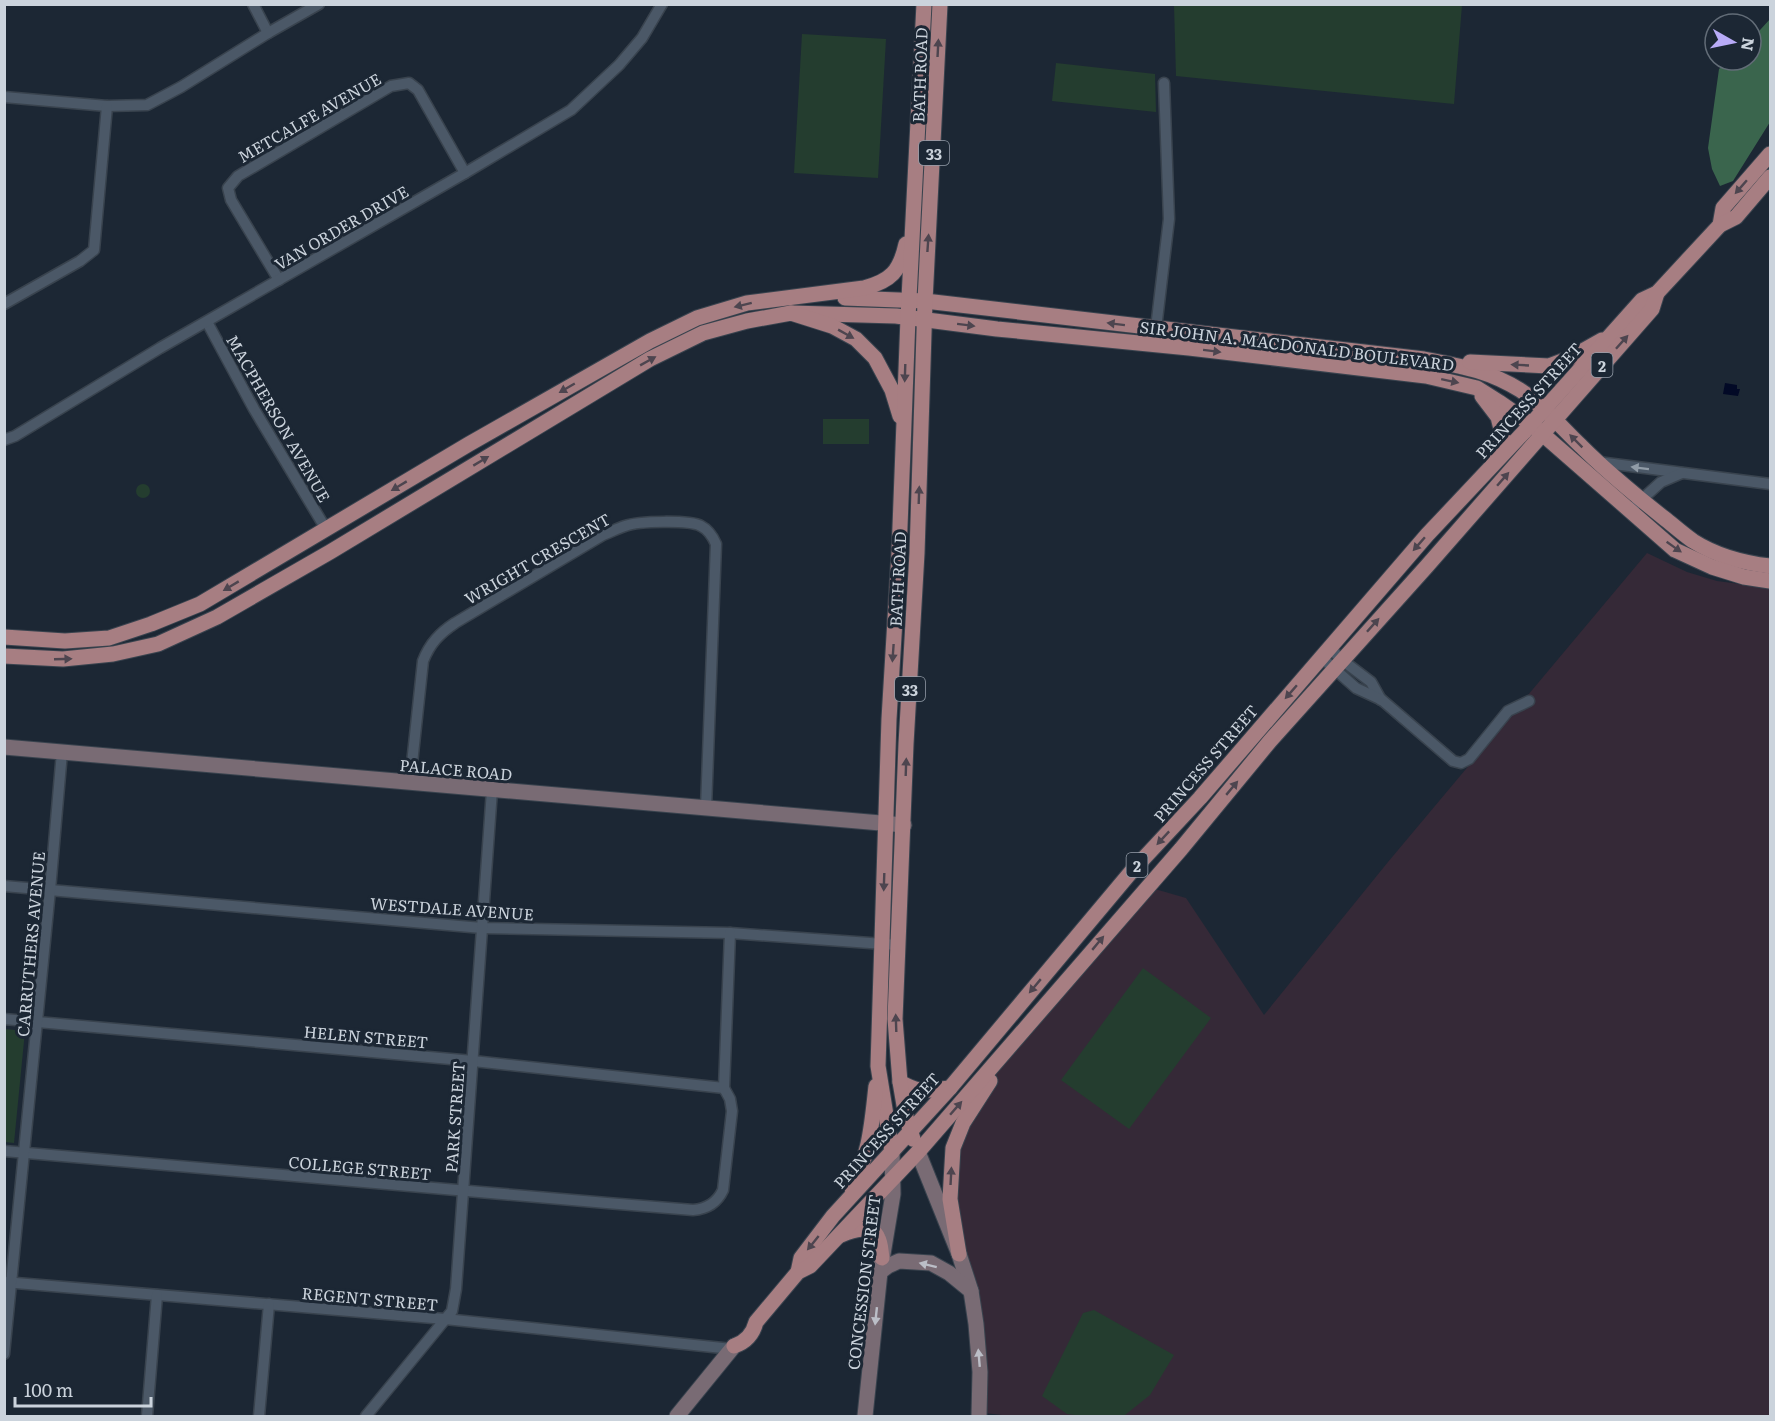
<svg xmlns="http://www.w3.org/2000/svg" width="1775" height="1421" font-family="Literata,serif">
	<rect width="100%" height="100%" fill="#1c2734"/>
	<path fill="#352937" d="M1647,553l40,19 30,9 53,7v828h-759l-27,-3 -29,-187 -3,-68 36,-74 160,-197 38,11 78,117 124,-153z"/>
	<g fill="#243d2f">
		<path d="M1174,5h288l-8,99 -278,-28z"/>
		<path d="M802,34l84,5 -8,139 -84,-5z"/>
		<path d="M1056,63l99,11 1,38 -104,-11z"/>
		<rect x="823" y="419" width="46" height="25"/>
		<circle cx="143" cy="491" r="7"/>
		<path d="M1143,968l68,50 -82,111 -68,-49z"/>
		<path d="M5,1029l20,2 -11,112 -9,-1z"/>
		<path d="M1094,1310l80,45 -24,40 -25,20 -43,1 -15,-2 -25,-18 41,-83z"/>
	</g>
	<path fill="#3a654d" d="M1770,19v103l-37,59 -13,5 -8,-17 -4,-21 11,-79 9,-9h23v-20z"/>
	<path fill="#020926" d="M1725,383l12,2v4h3l-2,7 -15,-2z"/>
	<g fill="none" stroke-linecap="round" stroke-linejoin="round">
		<defs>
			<g id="street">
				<path d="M253,4l15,29"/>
				<path d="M4,97l103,9 40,-1 34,-18 87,-54 51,-29"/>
				<path d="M279,280l-48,-80 -3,-12 10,-12 153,-90 18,-3 9,7 47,83"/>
				<path d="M4,304l76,-43 14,-11 13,-144"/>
				<path d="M207,322l47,87 72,120"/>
				<path d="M1154,345l15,-126 -5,-136"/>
				<path d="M4,440l11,-4 145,-88 305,-175 106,-63 48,-45 23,-27 20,-34"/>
				<path d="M1598,462l172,22"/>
				<path d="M1630,510l31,-28 21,-9"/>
				<path d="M1329,647l13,13 29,22 10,18"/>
				<path d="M1321,657l35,31 26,12 71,61 8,2 8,-4 39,-48 21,-10"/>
				<path d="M410,782l13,-121c7,-18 17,-28 32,-38l148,-88c8,-3 15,-7 22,-9 13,-5 65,-6 76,0 8,4 12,11 15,18l-10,264"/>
				<path d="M4,886l478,42 248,5 168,12"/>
				<path d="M4,1019l469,42 251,27"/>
				<path d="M4,1151l603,52 86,7c14,-1 24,-7 30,-20l9,-79 -2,-12 -6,-11 6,-155"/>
				<path d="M4,1282l441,37 287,30"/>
				<path d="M4,1354l46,-464 12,-138"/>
				<path d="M147,1416l10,-121"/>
				<path d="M259,1416l10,-112"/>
				<path d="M366,1416l86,-105 4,-22 36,-499"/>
			</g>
			<g id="secondary">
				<path d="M4,747l900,78"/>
				<path d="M918,1152l41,102 12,37 5,33 4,48 -1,44"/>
				<path d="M880,1272l8,-6 11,-5 32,2 18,10 22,18"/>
				<path d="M677,1416l57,-70"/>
				<path d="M865,1416l15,-144 13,-78 -1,-42"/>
			</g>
			<g id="primary">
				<path d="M1720,225l3,-17 47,-54"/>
				<path d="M845,298l80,3 499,58c36,7 64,11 96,31 23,15 41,37 61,56 26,26 54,49 83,72 9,7 19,16 29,23 22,14 51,22 77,25"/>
				<path d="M791,313l105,3 101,13 192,19 237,28 51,12 22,14 32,22 144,126 37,17 32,10 26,4"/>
				<path d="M1470,362l79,4 21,-8 32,-18"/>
				<path d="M1482,396l16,21 5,20 -10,23"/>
				<path d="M4,637l61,4 44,-3 42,-14 49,-20 269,-160 181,-103 47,-23 50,-15 117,-15c27,-7 36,-17 42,-44"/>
				<path d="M4,656l59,3 50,-5 45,-10 59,-27 113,-65 320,-193 53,-26 44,-12 44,-8 41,13 24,13 19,19 17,32 8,26"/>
				<path d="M900,1082c20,12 27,8 50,6"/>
				<path d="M913,1139l-7,-22 -6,-35 -5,-63 11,-275 11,-191 8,-252 15,-297"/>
				<path d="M892,1152l-14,-86 11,-347 10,-166 9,-235 16,-314"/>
				<path d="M851,1187c19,-30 21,-66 25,-101"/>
				<path d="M841,1235c10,-4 31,-12 37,3 3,5 3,14 4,20"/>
				<path d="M959,1254l-9,-55 3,-51 10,-25 27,-42"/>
				<path d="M798,1272l3,-14 32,-42 117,-128 181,-216 69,-74 227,-263 98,-104 117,-131 15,-7 63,-68 16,-8 34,-40"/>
				<path d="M734,1346c12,-4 19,-12 22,-24l42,-50 12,-6 108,-114 263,-303 89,-108 157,-175 225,-257 5,-16"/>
			</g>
		</defs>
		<use href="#street" stroke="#39434e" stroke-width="13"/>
		<use href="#secondary" stroke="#39434e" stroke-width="17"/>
		<use href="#primary" stroke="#39434e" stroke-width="17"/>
		<use href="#street" stroke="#4b5867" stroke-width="10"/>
		<use href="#secondary" stroke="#796b74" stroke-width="15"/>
		<use href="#primary" stroke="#a77e82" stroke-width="15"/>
	</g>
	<defs><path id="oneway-solid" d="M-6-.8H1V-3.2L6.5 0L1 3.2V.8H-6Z" transform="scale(1.5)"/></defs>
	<g fill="#4d454f">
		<use href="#oneway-solid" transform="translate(938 48) rotate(-87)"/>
		<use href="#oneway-solid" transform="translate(1741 187) rotate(131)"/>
		<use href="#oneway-solid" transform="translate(928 243) rotate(-86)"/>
		<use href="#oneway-solid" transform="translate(743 305) rotate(166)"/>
		<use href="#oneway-solid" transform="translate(1116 324) rotate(-173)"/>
		<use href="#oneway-solid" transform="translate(966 325) rotate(7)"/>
		<use href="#oneway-solid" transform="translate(846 334) rotate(29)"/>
		<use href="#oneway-solid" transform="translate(1622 342) rotate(-48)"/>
		<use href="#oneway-solid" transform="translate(1212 351) rotate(7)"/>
		<use href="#oneway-solid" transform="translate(648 361) rotate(-29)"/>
		<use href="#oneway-solid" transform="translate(1520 365) rotate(-177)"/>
		<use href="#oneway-solid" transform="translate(905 373) rotate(92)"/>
		<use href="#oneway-solid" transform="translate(1450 381) rotate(12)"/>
		<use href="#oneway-solid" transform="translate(567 388) rotate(150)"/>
		<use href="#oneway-solid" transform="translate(1576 441) rotate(-135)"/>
		<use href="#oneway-solid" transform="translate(481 461) rotate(-31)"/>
		<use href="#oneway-solid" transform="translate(1503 479) rotate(-49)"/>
		<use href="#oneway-solid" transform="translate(399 486) rotate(149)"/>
		<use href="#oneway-solid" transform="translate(919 495) rotate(-88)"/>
		<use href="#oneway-solid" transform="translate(1419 544) rotate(131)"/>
		<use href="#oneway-solid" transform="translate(1674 547) rotate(35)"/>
		<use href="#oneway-solid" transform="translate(231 586) rotate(149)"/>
		<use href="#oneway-solid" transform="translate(1373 625) rotate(-48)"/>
		<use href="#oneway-solid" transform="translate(893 653) rotate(94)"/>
		<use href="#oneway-solid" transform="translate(63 659) rotate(-2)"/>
		<use href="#oneway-solid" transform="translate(1291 692) rotate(131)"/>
		<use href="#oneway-solid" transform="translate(906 767) rotate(-88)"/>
		<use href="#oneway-solid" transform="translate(1232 788) rotate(-50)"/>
		<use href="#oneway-solid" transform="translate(1163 838) rotate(133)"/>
		<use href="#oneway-solid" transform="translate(884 882) rotate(92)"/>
		<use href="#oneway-solid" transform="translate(1098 943) rotate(-50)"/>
		<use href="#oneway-solid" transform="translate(1035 986) rotate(130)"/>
		<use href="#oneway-solid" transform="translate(896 1023) rotate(-92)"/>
		<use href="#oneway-solid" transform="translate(956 1108) rotate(-49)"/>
		<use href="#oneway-solid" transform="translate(951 1176) rotate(-87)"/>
		<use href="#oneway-solid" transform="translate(813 1243) rotate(129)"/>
	</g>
	<use fill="#919ca7" href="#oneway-solid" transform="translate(1640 468) rotate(-173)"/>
	<g fill="#bbbec7">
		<use href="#oneway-solid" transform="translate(928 1265) rotate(-166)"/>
		<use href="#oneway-solid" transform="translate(876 1316) rotate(96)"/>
		<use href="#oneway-solid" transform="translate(979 1358) rotate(-95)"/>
	</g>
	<g text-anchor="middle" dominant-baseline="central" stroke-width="6" stroke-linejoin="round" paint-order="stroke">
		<g fill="#1c2734" stroke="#969faa" stroke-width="1.5">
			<rect x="919" y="141" width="30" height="24" rx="4.5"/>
			<rect x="1591.5" y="353" width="21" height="24" rx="4.5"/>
			<rect x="895" y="677" width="30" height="24" rx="4.5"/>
			<rect x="1126.5" y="853" width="21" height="24" rx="4.5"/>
		</g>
		<g font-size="15" font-weight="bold" fill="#cbd3dc">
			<text x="934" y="153">33</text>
			<text x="1602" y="365">2</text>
			<text x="910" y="689">33</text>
			<text x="1137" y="865">2</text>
		</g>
		<g font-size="16" fill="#cbd3dc" stroke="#1c2734">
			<text transform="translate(919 75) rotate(-88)">BATH ROAD</text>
			<text transform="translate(309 117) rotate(-30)">METCALFE AVENUE</text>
			<text transform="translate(341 227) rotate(-30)">VAN ORDER DRIVE</text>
			<text transform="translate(1297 345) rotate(7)">SIR JOHN A. MACDONALD BOULEVARD</text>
			<text transform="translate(1528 400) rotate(-48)">PRINCESS STREET</text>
			<text transform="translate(279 418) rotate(60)">MACPHERSON AVENUE</text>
			<text transform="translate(537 558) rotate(-30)">WRIGHT CRESCENT</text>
			<text transform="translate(897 579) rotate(-87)">BATH ROAD</text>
			<text transform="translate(1205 763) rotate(-49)">PRINCESS STREET</text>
			<text transform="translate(456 769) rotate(5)">PALACE ROAD</text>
			<text transform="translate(452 908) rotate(4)">WESTDALE AVENUE</text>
			<text transform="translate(30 944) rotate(-85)">CARRUTHERS AVENUE</text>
			<text transform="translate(366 1036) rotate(5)">HELEN STREET</text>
			<text transform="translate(454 1117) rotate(-86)">PARK STREET</text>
			<text transform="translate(886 1130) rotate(-48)">PRINCESS STREET</text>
			<text transform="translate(360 1167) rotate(5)">COLLEGE STREET</text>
			<text transform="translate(863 1282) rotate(-83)">CONCESSION STREET</text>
			<text transform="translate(370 1298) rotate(5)">REGENT STREET</text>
		</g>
	</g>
	<rect width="1775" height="1421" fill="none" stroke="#cbd3dc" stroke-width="12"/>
	<g transform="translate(1733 42) rotate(99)"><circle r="28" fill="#1c2734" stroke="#626c77" stroke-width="1.5"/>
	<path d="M0-4.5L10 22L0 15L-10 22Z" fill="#b8abf7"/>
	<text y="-9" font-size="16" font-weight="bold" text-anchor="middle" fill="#cbd3dc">N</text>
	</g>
	<path d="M15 1397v9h136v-9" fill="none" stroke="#cbd3dc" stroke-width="3"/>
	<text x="24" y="1397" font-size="18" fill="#cbd3dc" stroke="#1c2734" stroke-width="4.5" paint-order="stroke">100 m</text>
</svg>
